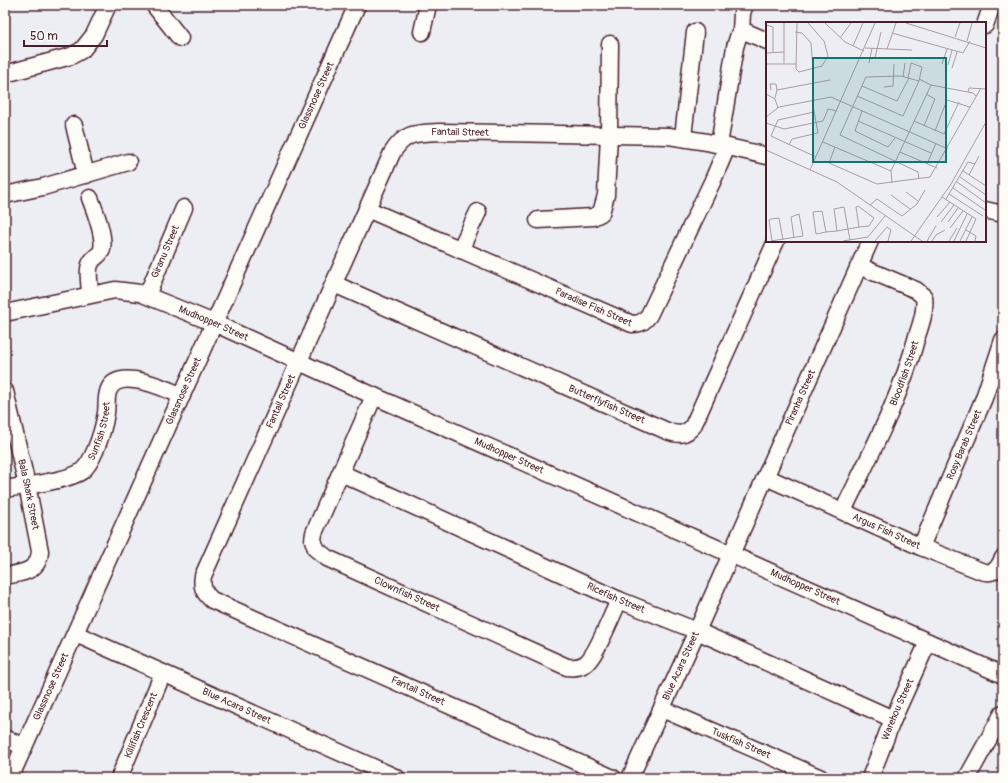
<svg xmlns="http://www.w3.org/2000/svg" width="1008" height="783" font-family="Pangolin,sans-serif">
	<rect width="100%" height="100%" fill="#eceef4"/>
	<filter id="ink" filterUnits="userSpaceOnUse"><feTurbulence type="fractalNoise" baseFrequency=".025" numOctaves="2"/><feDisplacementMap in="SourceGraphic" scale="8" xChannelSelector="R" yChannelSelector="G"/><feConvolveMatrix kernelMatrix="1 2 1 2 8 2 1 2 1" color-interpolation-filters="sRGB"/></filter>
	<g filter="url(#ink)">
		<g fill="none" stroke-linecap="round" stroke-linejoin="round">
			<defs>
				<g id="minor">
					<path d="M154,5l26,33"/>
					<path d="M985,25l7,-20"/>
					<path d="M741,31l1,-18 3,-8"/>
					<path d="M422,32l6,-27"/>
					<path d="M5,74l66,-18 11,-6 12,-15 14,-30"/>
					<path d="M74,125l12,50"/>
					<path d="M683,137l12,-105"/>
					<path d="M719,145l16,-98 4,-13 5,-3 23,10"/>
					<path d="M5,195l38,-8 85,-25"/>
					<path d="M90,198c5,13 15,38 12,51 -1,6 -7,7 -10,12 -6,7 -2,24 -2,33"/>
					<path id="s1" d="M367,209l265,115c8,0 12,-2 17,-9l64,-135 14,-33"/>
					<path d="M985,210l18,4"/>
					<path d="M538,220l55,-3 8,-4 5,-18 3,-60 1,-91"/>
					<path d="M460,250l18,-38"/>
					<path id="s2" d="M334,284l333,147c10,4 18,5 26,-5l83,-185"/>
					<path id="s3" d="M147,295l37,-87"/>
					<path id="s4" d="M5,313l110,-23 25,3 74,30 160,73 629,279"/>
					<path id="s5" d="M5,391l22,94 13,66c-1,21 -19,22 -35,25"/>
					<path id="s6" d="M374,396l-60,137 -1,7 3,9 11,9 240,109c7,1 13,0 18,-3 10,-6 28,-51 34,-64"/>
					<path id="s7" d="M341,473l278,127 78,31 196,88"/>
					<path id="s8" d="M766,477l155,70 60,24c13,4 17,-2 22,-13"/>
					<path id="s9" d="M5,489c18,-3 64,-8 77,-18 6,-5 10,-13 13,-20 5,-12 9,-25 11,-38 1,-7 0,-15 2,-21 7,-27 59,-3 74,4"/>
					<path id="s10" d="M843,511c27,-56 58,-114 74,-175 4,-12 9,-26 7,-39l-8,-7 -57,-24"/>
					<path id="s11" d="M921,547l63,-149 19,-58"/>
					<path id="s12" d="M76,634l321,144"/>
					<path id="s13" d="M662,709l159,69"/>
					<path d="M5,738l19,9"/>
					<path id="s14" d="M10,778l347,-773"/>
					<path id="s15" d="M119,778l44,-105"/>
					<path id="s16" d="M613,778l-401,-178c-8,-7 -11,-13 -9,-24l189,-423c13,-21 24,-20 47,-21l230,4 38,6 60,14"/>
					<path id="s17" d="M630,778l67,-147 173,-390"/>
					<path id="s18" d="M870,778l23,-59 35,-77"/>
					<path d="M967,778l36,-65"/>
				</g>
			</defs>
			<use href="#minor" stroke="#4a1f2b" stroke-width="19"/>
			<use href="#minor" stroke="#fdfcf7" stroke-width="16"/>
		</g>
	</g>
	<g text-anchor="middle" dominant-baseline="central" stroke-width="4" stroke-linejoin="round" paint-order="stroke">
		<g font-size="10" fill="#4a1f2b" stroke="#fdfcf7">
			<text stroke="none"><textPath href="#s14" startOffset="748">Glassnose Street</textPath></text>
			<text stroke="none"><textPath href="#s16" startOffset="1005">Fantail Street</textPath></text>
			<text stroke="none"><textPath href="#s3" startOffset="47">Giranu Street</textPath></text>
			<text stroke="none"><textPath href="#s1" startOffset="247">Paradise Fish Street</textPath></text>
			<text stroke="none"><textPath href="#s4" startOffset="217">Mudhopper Street</textPath></text>
			<text stroke="none"><textPath href="#s10" startOffset="151">Bloodfish Street</textPath></text>
			<text stroke="none"><textPath href="#s14" startOffset="424">Glassnose Street</textPath></text>
			<text stroke="none"><textPath href="#s17" startOffset="417">Piranha Street</textPath></text>
			<text stroke="none"><textPath href="#s16" startOffset="657">Fantail Street</textPath></text>
			<text stroke="none"><textPath href="#s2" startOffset="298">Butterflyfish Street</textPath></text>
			<text stroke="none"><textPath href="#s9" startOffset="124">Sunfish Street</textPath></text>
			<text stroke="none"><textPath href="#s11" startOffset="111">Rosy Barab Street</textPath></text>
			<text stroke="none"><textPath href="#s4" startOffset="541">Mudhopper Street</textPath></text>
			<text stroke="none"><textPath href="#s5" startOffset="106">Bala Shark Street</textPath></text>
			<text stroke="none"><textPath href="#s8" startOffset="132">Argus Fish Street</textPath></text>
			<text stroke="none"><textPath href="#s4" startOffset="865">Mudhopper Street</textPath></text>
			<text stroke="none"><textPath href="#s6" startOffset="268">Clownfish Street</textPath></text>
			<text stroke="none"><textPath href="#s7" startOffset="302">Ricefish Street</textPath></text>
			<text stroke="none"><textPath href="#s17" startOffset="123">Blue Acara Street</textPath></text>
			<text stroke="none"><textPath href="#s14" startOffset="100">Glassnose Street</textPath></text>
			<text transform="translate(418 691) rotate(24)">Fantail Street</text>
			<text stroke="none"><textPath href="#s12" startOffset="176">Blue Acara Street</textPath></text>
			<text stroke="none"><textPath href="#s18" startOffset="74">Warehou Street</textPath></text>
			<text stroke="none"><textPath href="#s15" startOffset="57">Killifish Crescent</textPath></text>
			<text stroke="none"><textPath href="#s13" startOffset="86">Tuskfish Street</textPath></text>
		</g>
	</g>
	<g transform="translate(766 22)">
		<rect width="220" height="220" fill="#eceef4"/>
		<path fill="none" stroke="#ab9ba4" stroke-width="1" d="M18,1v41M31,1l-1,46 3,3 23,-6 6,-10 -4,-15 -16,-18M59,1l20,19 19,9M140,1l80,25M0,3l7,2v25M29,10l7,1 9,10 2,26M126,11l71,20 7,-12M189,15l5,-14M74,16l11,-15M201,19l5,-18M87,24l10,-23M99,26l47,2M121,27l9,-26M0,31l18,-1M109,36l6,-26M103,41l3,-15M0,42h30M176,42l5,-15M182,43l4,-15M186,46l5,-16M137,55l2,-14M142,56l3,-15 11,4 -3,14M153,57l12,6M96,64l35,15 12,-23M118,65l9,-1 1,-22M5,68l-1,-6h6l1,6M202,70l1,-4 17,1M0,72l9,5 3,9M91,74l46,20 16,-35 -18,-5 -35,1 -1,2 -25,56 78,37 1,7M9,76l2,-8 53,-10M96,89l-7,20 33,16 7,-9M48,90l-36,8 -7,16 45,21M0,95l13,-10 52,-10 117,52M92,99l73,32M148,99l30,13 15,-32M0,101l18,6 39,-8 5,-12 9,2M158,104l11,-27 -9,-5M169,109l12,-31 23,7M57,120l68,29M23,123l3,-6 26,-6 -6,-33M69,125l-6,16 48,21 53,-7 51,-89M0,128l71,32 85,59M134,130l37,16M161,142l9,-21M44,148l65,-147M125,149l40,-86 42,8 3,3M125,149l1,12M197,149l23,15M203,153l10,-19M194,155l26,18M191,160l29,21M187,166l32,22M140,170l12,9M183,172l34,22M125,173l19,14M176,175l34,22 -10,22M180,177l22,-37 7,2M104,183l7,-6 25,17 15,-12 8,-14M171,195l13,-15M175,200l13,-17M182,200l10,-14M184,206l13,-17M200,208l10,6 -1,5M71,209l-3,-22 10,-2 6,33M60,210l-4,-21 -9,1 3,22 10,-2 11,-1 22,-4 10,-1 5,-8 -16,-12 -2,1 3,20M5,219l32,-5 -4,-22 -8,3 3,21M6,219l-3,-21 2,-1 8,-1 4,22M77,219l25,-4 17,-21M109,219l12,-14 4,3 -3,11M145,219l40,-57 35,-62M161,219l9,-15M166,219l4,-6 9,-5M183,219l8,-13M188,219l13,-27M194,219l12,-24"/>
		<path fill="#0f766e" fill-opacity="0.15" stroke="#0f766e" stroke-width="2" d="M47,36h133v104h-133z"/>
		<rect width="220" height="220" fill="none" stroke="#4a1f2b" stroke-width="2"/>
	</g>
	<rect width="1008" height="783" fill="none" stroke="#fdfcf7" stroke-width="20"/>
	<rect x="10" y="10" width="988" height="763" fill="none" stroke="#4a1f2b" stroke-width="1.5" filter="url(#ink)"/>
	<path d="M24 40v6h83v-6" fill="none" stroke="#4a1f2b" stroke-width="2"/>
	<text x="30" y="40" font-size="12" fill="#4a1f2b" stroke="#fdfcf7" stroke-width="3" paint-order="stroke">50 m</text>
</svg>
